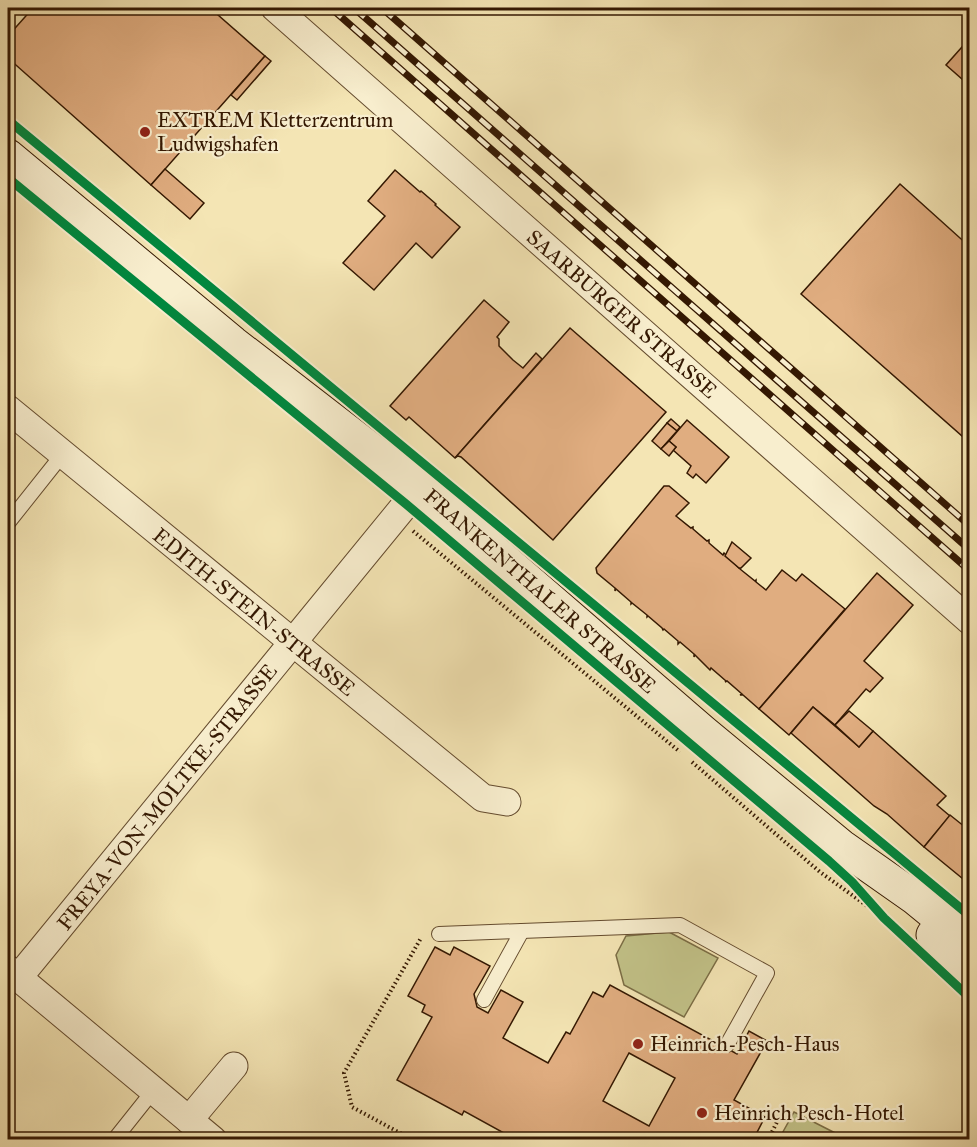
<svg xmlns="http://www.w3.org/2000/svg" width="977" height="1147" font-family="'IM FELL Great Primer',serif">
	<rect width="100%" height="100%" fill="#f4e5b4"/>
	<filter id="stains"><feTurbulence type="fractalNoise" baseFrequency=".00333" numOctaves="4"/><feColorMatrix values="0 0 0 0 .2 0 0 0 0 .09 0 0 0 0 .02 0 0 0 .5 -.17"/></filter>
	<radialGradient id="worn" r=".72"><stop offset=".6" stop-color="#630" stop-opacity="0"/><stop offset="1" stop-color="#630" stop-opacity=".3"/></radialGradient>
	<g fill="#c2c288" stroke="#7b6d45" stroke-width="1.5">
		<path d="M669,932l49,26 -34,59 -60,-32 -8,-30 10,-19z"/>
		<path d="M794,1112l53,27h-68z"/>
	</g>
	<g fill="#e0ad80" stroke="#341802" stroke-width="1.5" fill-rule="evenodd">
		<path d="M33,8h177l55,48 -114,129 -143,-127v-22z"/>
		<path d="M970,38v48l-24,-21z"/>
		<path d="M265,56l6,5 -34,39 -6,-5z"/>
		<path d="M165,169l39,34 -14,16 -39,-34z"/>
		<path d="M395,170l25,22 1,-1 15,13 -1,1 25,22 -28,31 -16,-15 -42,47 -31,-27 42,-47 -17,-15z"/>
		<path d="M900,184l70,63v196l-169,-149z"/>
		<path d="M484,300l25,22 -12,15 2,2v7l14,14 10,8 13,-15 6,6 -87,99 -46,-41 -3,3 -16,-14z"/>
		<path d="M570,328l96,84 -113,128 -92,-83 -3,-1 -3,2z"/>
		<path d="M671,419l9,8 -3,4 -10,-8z"/>
		<path d="M687,420l42,37 -23,26 -10,-9 -3,4 -6,-5 4,-7 -18,-16 3,-3 -7,-6z"/>
		<path d="M667,423l10,8 -16,18 -9,-8z"/>
		<path d="M669,441l7,6 -7,9 -8,-7z"/>
		<path d="M664,486h5l20,17 -13,13 15,12 2,-1v2l14,12 2,-1v3l14,12 1,-2 15,15 1,-1v2l15,12 1,-1v2l10,8 16,-20 14,11 6,-7 43,35 -86,100 -16,-14h-3l2,-1 -15,-13 -2,1 1,-1 -15,-13 -1,2 -15,-15 -1,2v-3l-14,-12 -2,2v-3l-14,-12 -1,1 -1,-2 -14,-12 -1,1v-2l-15,-12 -1,1v-2l-15,-13 -1,2v-3l-18,-15 -1,-5z"/>
		<path d="M732,542l19,16 -10,10h-2l-14,-12z"/>
		<path d="M877,573l36,32 -49,56 19,17 -13,14 -4,-3 -31,36 -22,-18 -24,28 -30,-26z"/>
		<path d="M813,707l46,40 14,-16 73,65 -9,9 13,11 -26,31 -37,-33 -13,-8 -83,-73z"/>
		<path d="M849,711l24,20 -14,16 -24,-22z"/>
		<path d="M950,815l20,16 -2,52 -44,-36z"/>
		<path d="M435,947l15,8 4,-8 36,19 -16,28 3,13 11,6 13,-23 22,12 -20,36 45,25 18,-31 4,2 23,-42 10,5 7,-12 127,69 12,-23 18,10 -33,59 31,17 -12,23h-253l4,-7 -40,-22 -2,4 -65,-35 35,-63 -10,-5 3,-7 -17,-9zM629,1053l46,25 -26,48 -46,-25z"/>
	</g>
	<g fill="none" stroke-linecap="round" stroke-linejoin="round">
		<defs>
			<g id="lane">
				<path d="M8,523l54,-68"/>
				<path d="M439,934l241,-9 87,48 -40,72"/>
				<path d="M484,1000l38,-69"/>
				<path d="M114,1140l39,-49"/>
			</g>
			<g id="street">
				<path d="M275,8l695,613"/>
				<path d="M8,409l475,389 24,4"/>
				<path d="M8,969l205,171"/>
				<path d="M18,978l388,-474"/>
				<path d="M189,1120l45,-54"/>
			</g>
			<g id="secondary">
				<path d="M8,156l225,187 189,146 281,243 138,114 74,52 55,45"/>
				<path d="M933,935l37,34"/>
			</g>
		</defs>
		<use href="#lane" stroke="#644b2e" stroke-width="16"/>
		<use href="#street" stroke="#644b2e" stroke-width="29"/>
		<use href="#secondary" stroke="#341802" stroke-width="35"/>
		<g stroke="#341802" stroke-width="4" stroke-dasharray="1.5 3" stroke-linecap="butt">
			<path d="M413,531l267,221"/>
			<path d="M692,762l128,110 64,46"/>
			<path d="M413,1140l-61,-33 -8,-34 77,-135"/>
			<path d="M768,1140l11,-22"/>
		</g>
		<use href="#lane" stroke="#f8eece" stroke-width="14"/>
		<use href="#street" stroke="#f8eece" stroke-width="27"/>
		<use href="#secondary" stroke="#f8eece" stroke-width="33"/>
		<defs>
			<g id="rail">
				<path d="M331,8l639,563"/>
				<path d="M354,8l616,542"/>
				<path d="M382,8l588,518"/>
			</g>
		</defs>
		<use href="#rail" stroke="#341802" stroke-width="7"/>
		<use href="#rail" stroke="#f8eece" stroke-width="4.5" stroke-dasharray="14" stroke-linecap="butt"/>
		<defs>
			<g id="cycleway">
				<path d="M8,120l962,796"/>
				<path d="M8,178l398,326 423,357 23,21 32,36 86,80"/>
			</g>
		</defs>
		<use href="#cycleway" stroke="#f8eece" stroke-width="13"/>
		<use href="#cycleway" stroke="#00873e" stroke-width="9"/>
	</g>
	<g fill="#8f2418" stroke="#f8eece" stroke-width="2">
		<circle cx="145" cy="132" r="6"/>
		<circle cx="638" cy="1044" r="6"/>
		<circle cx="702" cy="1113" r="6"/>
	</g>
	<g text-anchor="middle" dominant-baseline="central" stroke-width="4.5" stroke-linejoin="round" paint-order="stroke">
		<g font-size="21" fill="#341802" stroke="#f8eece" text-anchor="start">
			<text x="157" y="120">EXTREM Kletterzentrum<tspan x="157" dy="24">Ludwigshafen</tspan></text>
			<text x="650" y="1044">Heinrich-Pesch-Haus</text>
			<text x="714" y="1113">Heinrich Pesch-Hotel</text>
		</g>
		<g font-size="21" fill="#341802" stroke="#f8eece">
			<text transform="translate(622 314) rotate(41)">SAARBURGER STRASSE</text>
			<text transform="translate(540 591) rotate(41)">FRANKENTHALER STRASSE</text>
			<text transform="translate(254 612) rotate(39)">EDITH-STEIN-STRASSE</text>
			<text transform="translate(167 797) rotate(-51)">FREYA-VON-MOLTKE-STRASSE</text>
		</g>
	</g>
	<rect width="977" height="1147" fill="none" stroke="#f4e5b4" stroke-width="30"/>
	<rect x="9" y="9" width="959" height="1129" fill="none" stroke="#341802" stroke-width="3"/>
	<rect x="15" y="15" width="947" height="1117" fill="none" stroke="#341802" stroke-width="1.5"/>
	<rect width="100%" height="100%" filter="url(#stains)"/>
	<rect width="100%" height="100%" fill="url(#worn)"/>
</svg>
